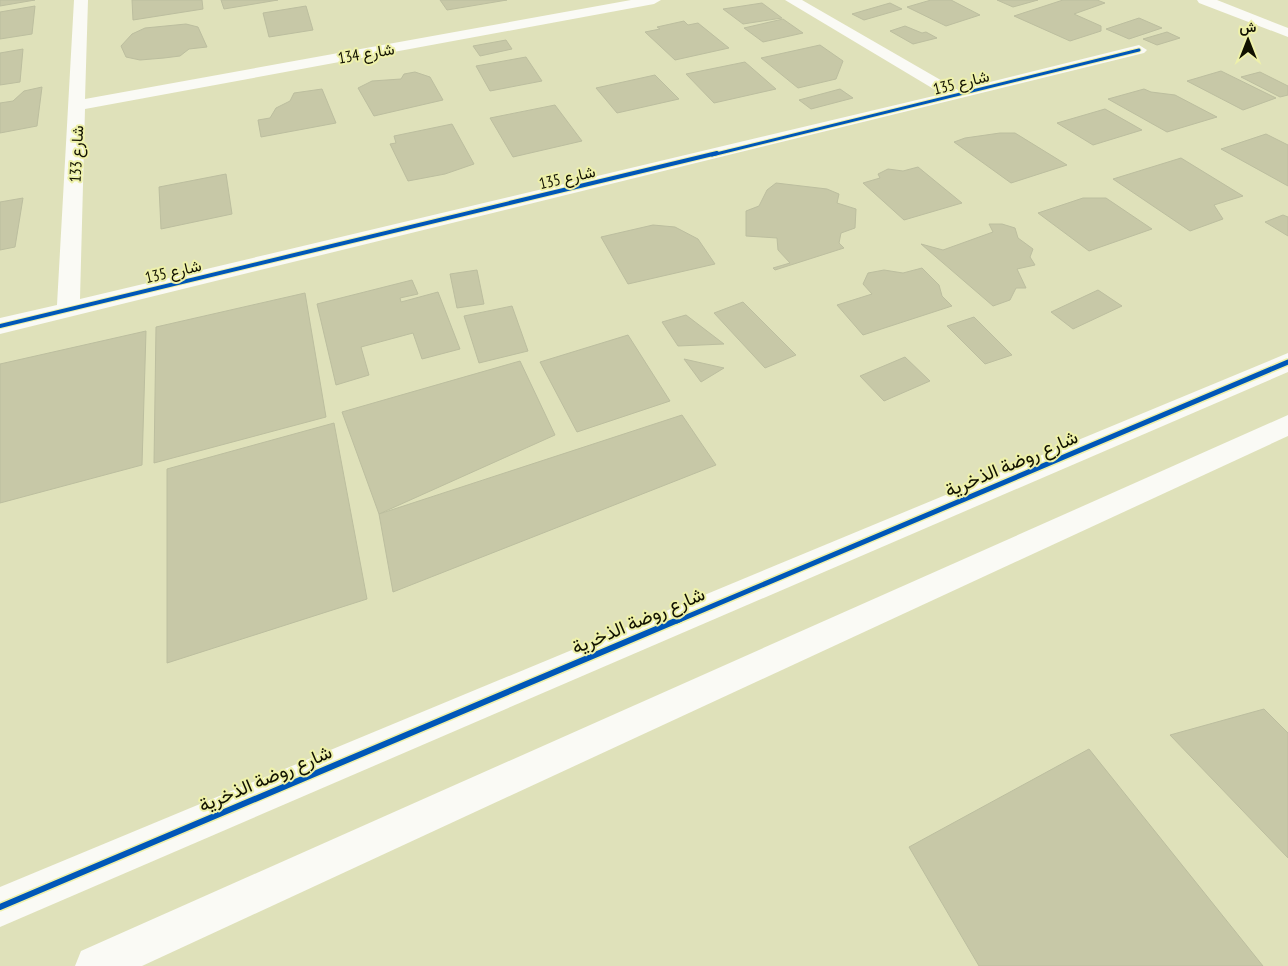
<svg xmlns="http://www.w3.org/2000/svg" width="1288" height="966" font-family="'PT Sans Narrow',Vazirmatn,sans-serif">
	<rect width="100%" height="100%" fill="#dfe1ba"/>
	<g fill="#c7c8a7" stroke="#bcbe9f">
		<path d="M0,0h35l-35,6z"/>
		<path d="M132,0h70l1,9 -70,11z"/>
		<path d="M221,0h57l-54,9z"/>
		<path d="M440,0h67l-60,10z"/>
		<path d="M931,0h20l29,15 -34,11 -39,-19z"/>
		<path d="M997,0h41l-25,7z"/>
		<path d="M1063,0h34l8,3 -31,11 27,12v5l-31,10 -56,-25z"/>
		<path d="M762,3l20,15 -39,6 -20,-15z"/>
		<path d="M890,3l12,6 -38,11 -12,-6z"/>
		<path d="M35,6l-3,28 -32,5v-27z"/>
		<path d="M306,6l7,24 -44,7 -6,-24z"/>
		<path d="M1139,18l23,10 -33,11 -23,-10z"/>
		<path d="M783,19l20,14 -40,9 -19,-14z"/>
		<path d="M684,21l4,4 10,-2 31,25 -54,12 -30,-28 15,-3 -3,-2z"/>
		<path d="M186,24l12,3 9,20 -18,2 -9,7 -16,2 -24,2 -14,-3 -5,-11 11,-12 13,-6z"/>
		<path d="M905,26l17,7 4,-1 11,6 -24,6 -23,-13z"/>
		<path d="M1167,32l13,6 -23,7 -14,-6z"/>
		<path d="M506,40l6,9 -32,7 -7,-10z"/>
		<path d="M820,45l23,16 -7,18 -38,9 -37,-30z"/>
		<path d="M23,49l-3,33 -20,3v-32z"/>
		<path d="M526,57l16,24 -52,10 -14,-25z"/>
		<path d="M745,62l31,27 -62,14 -28,-29z"/>
		<path d="M1221,71l55,27 -33,12 -56,-29z"/>
		<path d="M415,72l15,5 13,23 -69,16 -16,-28 14,-7 29,-2 3,-5z"/>
		<path d="M1260,72l28,14v9l-8,2 -39,-20z"/>
		<path d="M655,75l24,24 -62,14 -21,-25z"/>
		<path d="M42,87l-5,39 -37,7v-30l13,-2 11,-10z"/>
		<path d="M322,89l14,34 -75,14 -3,-17 12,-2 6,-10 14,-7 4,-8z"/>
		<path d="M840,89l13,9 -42,11 -12,-9z"/>
		<path d="M1144,89l7,3 24,3 42,22 -50,15 -59,-33z"/>
		<path d="M555,105l27,36 -69,16 -23,-39z"/>
		<path d="M1105,109l37,21 -49,15 -36,-22z"/>
		<path d="M452,124l22,40 -29,10 -37,7 -18,-37 6,-1 -2,-7z"/>
		<path d="M1000,133h15l52,32 -56,18 -57,-41 11,-4z"/>
		<path d="M1266,134l22,11v41l-67,-37z"/>
		<path d="M1181,158l62,38 -29,9 9,14 -33,12 -77,-52z"/>
		<path d="M918,167l44,36 -58,17 -41,-37 17,-5 -2,-4 10,-5 15,2z"/>
		<path d="M226,174l6,40 -71,15 -2,-42z"/>
		<path d="M776,183l51,6 12,5 -2,9 19,6 -1,19 -14,5 -2,10 5,5 -69,22 -2,-2 17,-5 -12,-13 -1,-12 -31,-2v-25l13,-5 8,-16z"/>
		<path d="M23,198l-8,49 -15,3v-48z"/>
		<path d="M1083,198h23l46,31 -63,22 -51,-38z"/>
		<path d="M1283,215l5,2v19l-23,-14z"/>
		<path d="M989,224h13l13,4 3,10 15,11 -3,8 5,8 -18,4 9,19h-10l-6,12 -17,6 -72,-62 22,6 50,-18z"/>
		<path d="M653,225l22,2 23,12 17,25 -87,20 -27,-47z"/>
		<path d="M922,268l17,17 3,11 10,10 -89,29 -26,-30 35,-11 -9,-10 5,-11 16,-3 19,3z"/>
		<path d="M477,270l7,34 -27,4 -7,-34z"/>
		<path d="M412,280l6,14 -18,4 1,4 37,-10 22,57 -38,10 -9,-26 -52,14 8,28 -33,10 -19,-81z"/>
		<path d="M1098,290l24,16 -49,23 -22,-17z"/>
		<path d="M305,293l21,124 -172,46 2,-136z"/>
		<path d="M743,302l53,53 -31,13 -51,-55z"/>
		<path d="M512,306l16,45 -49,12 -15,-47z"/>
		<path d="M686,315l38,29 -46,2 -16,-24z"/>
		<path d="M974,317l38,38 -27,9 -38,-38z"/>
		<path d="M146,331l-4,134 -142,38v-139z"/>
		<path d="M628,335l42,66 -93,31 -37,-70z"/>
		<path d="M905,357l25,24 -46,20 -24,-25z"/>
		<path d="M684,359l40,9 -23,14z"/>
		<path d="M520,361l35,74 -176,79 -37,-102z"/>
		<path d="M682,415l34,50 -323,127 -14,-78z"/>
		<path d="M334,423l33,176 -200,64v-194z"/>
		<path d="M1264,709l24,24v125l-118,-123z"/>
		<path d="M1089,749l174,217h-284l-70,-119z"/>
	</g>
	<g fill="none" stroke-linecap="round" stroke-linejoin="round">
		<path fill="#fafaf5" fill-rule="evenodd" d="M74,0h14l-3,99 546,-99h30l-7,4 -569,105 -5,190 862,-205 -157,-94h17l156,90 181,-45 8,5 -3,3 -1144,281v-16l57,-13z"/>
		<g fill="#fafaf5" fill-rule="evenodd">
			<path d="M1197,0h20l71,28v9l-89,-34z"/>
			<path d="M1288,353v19l-1288,555v-40z"/>
			<path d="M1288,415v21l-1146,530h-67l6,-15z"/>
		</g>
		<defs>
			<path id="cycleway-far3" d="M712,155l427,-105"/>
			<path id="cycleway-far2" d="M0,326l717,-173"/>
			<path id="cycleway-far1" d="M677,621l611,-259"/>
			<path id="cycleway" d="M0,907l680,-288"/>
		</defs>
		<use href="#cycleway-far3" stroke="#eef1aa" stroke-width="5"/>
		<use href="#cycleway-far2" stroke="#eef1aa" stroke-width="6"/>
		<use href="#cycleway-far1" stroke="#eef1aa" stroke-width="8"/>
		<use href="#cycleway" stroke="#eef1aa" stroke-width="9"/>
		<use href="#cycleway-far3" stroke="#0057b8" stroke-width="3"/>
		<use href="#cycleway-far2" stroke="#0057b8" stroke-width="4"/>
		<use href="#cycleway-far1" stroke="#0057b8" stroke-width="5"/>
		<use href="#cycleway" stroke="#0057b8" stroke-width="6"/>
	</g>
	<g text-anchor="middle" dominant-baseline="central" stroke-width="4" stroke-linejoin="round" paint-order="stroke">
		<g font-size="16" fill="#110" stroke="#eef1aa">
			<text transform="translate(366 53) rotate(-10)">شارع 134</text>
			<text transform="translate(961 82) rotate(-14)">شارع 135</text>
			<text transform="translate(76 154) rotate(-87)">شارع 133</text>
			<text transform="translate(567 177) rotate(-13)">شارع 135</text>
			<text transform="translate(173 271) rotate(-13)">شارع 135</text>
		</g>
		<g font-size="19" fill="#110" stroke="#eef1aa">
			<text transform="translate(1011 463) rotate(-23)">شارع روضة الذخرية</text>
			<text transform="translate(638 620) rotate(-23)">شارع روضة الذخرية</text>
			<text transform="translate(265 778) rotate(-23)">شارع روضة الذخرية</text>
		</g>
	</g>
	<g transform="translate(1248 40)" stroke="#eef1aa" stroke-width="4" paint-order="stroke">
	<path d="M0-4L9 19L0 12L-9 19Z" fill="#111100"/>
	<text y="-8" font-size="14" font-weight="bold" text-anchor="middle" fill="#111100">ش</text>
	</g>
</svg>
